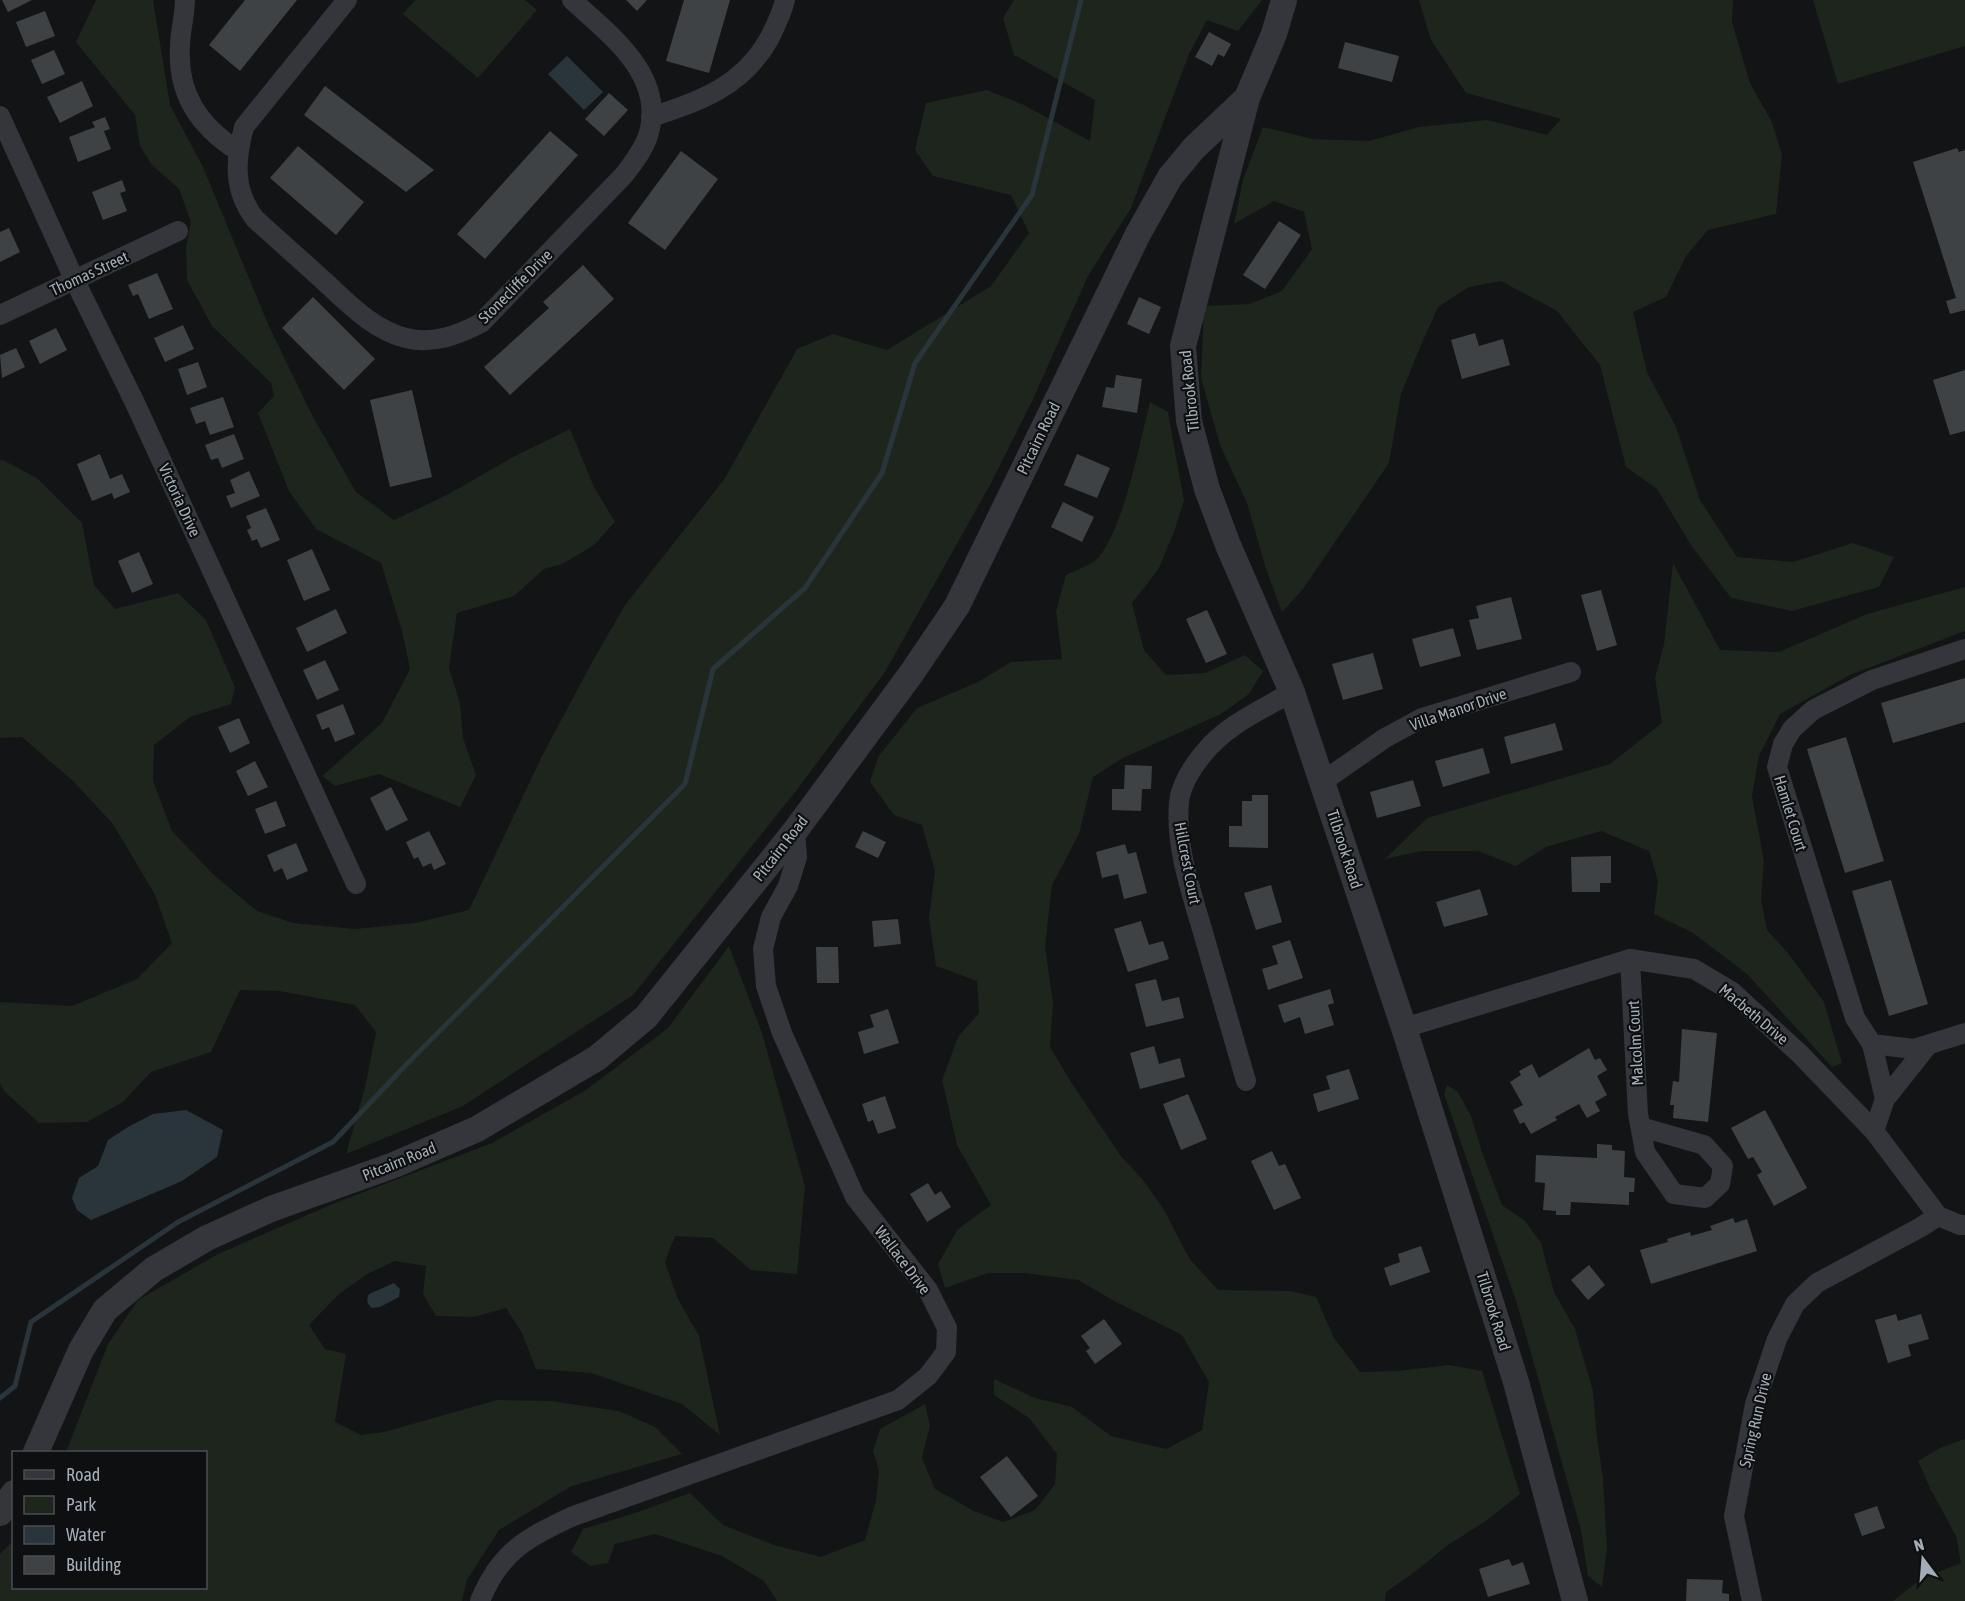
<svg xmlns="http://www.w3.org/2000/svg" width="1965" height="1601" font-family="'Asap Condensed',sans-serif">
	<rect width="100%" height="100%" fill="#131415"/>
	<g fill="#1d251d">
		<path d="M96,0h57l17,105 33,62 65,157 44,91 44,77 38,28 53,-25 68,-39 55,-27 24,58 21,35 -22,24 -31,18 -18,5 -30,27 -57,17 -8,55 11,35 3,35 13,37 -16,32 -81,-33 -44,12 -13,-10 60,-53 28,-54 -8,-38 -21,-68 -65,-34 -27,-38 -31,-78 16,-17 -3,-13 -59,-57 -25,-46 -1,-33 5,-25 -12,-33 -27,-24 -12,-19 -5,-31 -59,-73z"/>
		<path d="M415,0h110l12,10 -59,68 -75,-64z"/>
		<path d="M1014,0h248l-24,31 -31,-11 -18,34 -58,154 -43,68 -54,121 -44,88 -105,187 -89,119 -163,204 -170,111 -117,48 19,-67 11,-55 -21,-27 -76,-14 -39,-1 -29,62 -60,20 -28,30 -36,20 -48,1 -35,-32 -4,-8v-81l72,4 65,-27 35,-36 -17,-48 -42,-71 -39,-42 -52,-45 -22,1v-278h3l34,18 45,45 12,62 21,24 63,-16 28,27 29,67 -4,17 -41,13 -36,28 -1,36 19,50 41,43 44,37 36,12 62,6 60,-6 54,-13 73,-154 50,-94 33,-57 100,-127 72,-129 36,-15 54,16 104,-64 38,-53 -18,-38 -78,-19 -18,-26 11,-47 61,-13 37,15 66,36 5,-41 -81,-45 -11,-37z"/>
		<path d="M1419,0h314l-1,22 18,61 22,39 10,33 -6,59 -68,16 -22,26 -20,41 -33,15 14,60 29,55 24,73 37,57 56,5 60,-19 41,14 -15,30 -87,24 -61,-13 -40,-53 -34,-56 -31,-22 -26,-102 -43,-54 -56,-30 -32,6 -31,20 -20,45 -17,42 -12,69 -86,126 -21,23 -16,-43 -19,-66 -27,-58 -19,-67 3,-72 45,-2 33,-13 30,-42 -8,-37 -30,-11 -40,23 9,-44 20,-53 50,12 56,2 50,-14 68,-7 60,15 14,-16 -95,-26 -35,-53z"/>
		<path d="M1813,0h152v46l-127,38z"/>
		<path d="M1150,402l18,10 16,89 -10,31 -16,38 -26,33 12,47 22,25 39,-2 40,-18 18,16 -14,23 -28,20 -98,44 -30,19 -14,57 -27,51 -7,62 8,56 -3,44 21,35 49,73 23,25 20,28 26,50 29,32 73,1 25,6 18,41 26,34 37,-1 52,-6 33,6 38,123 -34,27 -38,24 -32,26 -30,21 -1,9h-608l-13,-20 -42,-25 -67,-22 -40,10 -7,19 -18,3 -19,-14 12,-23 55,-17 52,-19 33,32 51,20 47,12 44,-17 11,-40 3,-30 -6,-19 7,-22 45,-25 5,21 -8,33 13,31 39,22 29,11 32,-12 20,-26 2,-30 -28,-36 -35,-23v-16l41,19 37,9 39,29 55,13 36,-19 7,-48 -27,-47 -66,-33 -38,-22 -54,-7h-36l-43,15 -7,-24 20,-35 33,-24 -34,-60 -15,-65 16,-43 21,-24 -2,-32 -41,-15 -7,-48 6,-47 -13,-46 -28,-10 -24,-33 8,-25 39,-49 61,-26 33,-20 51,-3 -6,-48 10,-36c10,-5 26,-10 33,-18 26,-34 40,-112 51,-155z"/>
		<path d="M1673,563l47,87 59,2 88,-38 98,-27v44l-115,44 -70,39 -21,42 -7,40 12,65 -3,39 6,30 21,23 36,49 18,61 -10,4 -85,-93 -54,-41 -39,-19 4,-33 -9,-30 -48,-20 -55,16 -30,19 -38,-15h-56l-37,8 42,-41 183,-54 52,-41 -7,-45 9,-34z"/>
		<path d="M729,946l33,87 43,153 -8,88 -46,-4 -38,-32 -38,-2 -10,26 12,35 22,39 21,99 -38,-31 -91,-31 -55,-4 -14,-36 -16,-25 -32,9 -38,-1 -13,-22 3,-28 -31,-5 -26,12 -30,21 -30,31 16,24 21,5 -11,68 26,13 23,-3 113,-32 53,1 69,10 36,16 27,27 -110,32 -73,44 -32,50 -5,21h-462v-47l13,-13 1,47h192v-136h-140l42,-108 30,-44 80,-46 117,-51 157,-60 94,-53 82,-62z"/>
		<path d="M1447,1085l11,7 13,24 12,39 19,50 23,16 16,22 13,49 21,37 18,62 4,47 6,40 4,70 -5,39 -14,-11 -7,-46 -64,-226 -73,-210z"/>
		<path d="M1965,1439v162h-72l28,-22 40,-16 -5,-27 -25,-46 -13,-29 22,-13z"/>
	</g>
	<g fill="#29353a">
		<path d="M567,56l36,36 -19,18 -36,-36z"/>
		<path d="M186,1110l37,20 -6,27 -35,24 -91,39 -14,-10 -5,-12 7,-20 19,-12 10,-26 20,-13 25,-13z"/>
		<path d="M394,1283l6,6 -1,8 -19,10 -8,1c-5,-4 -6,-9 -3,-14z"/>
	</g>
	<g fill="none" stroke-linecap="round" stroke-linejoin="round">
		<path stroke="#29353a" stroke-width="5" d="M0,1398l15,-12 16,-64 147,-100 155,-80 69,-73 283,-285 28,-115 92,-81 77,-115 33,-110 117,-168 49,-195"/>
	</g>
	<g fill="#3f4245">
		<path d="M2,0h30l-24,12z"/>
		<path d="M245,0h52l-57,71 -31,-26z"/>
		<path d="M626,0h21l-10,11z"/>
		<path d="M684,0h46l-21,73 -43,-12z"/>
		<path d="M45,11l10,25 -29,11 -10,-25z"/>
		<path d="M1209,32l22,12 -7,13 -6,-3 -6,12 -17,-9z"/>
		<path d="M1345,42l54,14 -7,26 -54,-14z"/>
		<path d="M54,50l11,24 -23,10 -11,-24z"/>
		<path d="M82,81l11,25 -33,17 -13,-26z"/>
		<path d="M325,86l109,84 -28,22 -102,-77z"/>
		<path d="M609,93l19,17 -24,26 -19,-17z"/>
		<path d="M105,117l5,12 -6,2 7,18 -33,13 -9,-25 26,-10 -3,-5z"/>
		<path d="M550,131l28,24 -93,104 -28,-25z"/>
		<path d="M298,146l66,56 -28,33 -66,-57z"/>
		<path d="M1957,148l2,4 6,-2v160l-15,4 -4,-13 10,-3 -43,-136z"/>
		<path d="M681,151l37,28 -53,71 -37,-27z"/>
		<path d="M122,180l4,11 -6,2 7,18 -24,9 -11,-28z"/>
		<path d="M1279,221l22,14 -36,54 -22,-14z"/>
		<path d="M9,228l11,24 -20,10v-30z"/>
		<path d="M583,265l31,34 -104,96 -26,-28 65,-59 -6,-6z"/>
		<path d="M157,273l16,36 -24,10 -11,-25 -5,2 -5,-11z"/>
		<path d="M313,297l62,62 -31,31 -62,-62z"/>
		<path d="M1139,297l22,10 -12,27 -22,-10z"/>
		<path d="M183,325l11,24 -29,13 -11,-24z"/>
		<path d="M56,328l11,22 -27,14 -11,-23z"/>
		<path d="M1475,333l4,13 24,-7 7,26 -48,14 -11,-39z"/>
		<path d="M16,348l9,19 -23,11 -2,-23z"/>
		<path d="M198,362l9,25 -20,8 -9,-26z"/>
		<path d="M1965,370v61l-15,4 -17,-55z"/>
		<path d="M1116,375l26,4 -5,34 -35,-6 4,-20 8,1z"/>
		<path d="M412,390l20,87 -42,10 -20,-87z"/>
		<path d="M223,397l11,30 -24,8 -5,-14 -9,3 -6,-16z"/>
		<path d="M234,434l10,25 -22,9 -4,-10 -7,2 -6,-15z"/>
		<path d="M100,454l10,25 12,-5 8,18 -16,7 -2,-6 -20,8 -15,-37z"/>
		<path d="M1077,454l33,14 -13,30 -33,-13z"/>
		<path d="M249,471l11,25 -29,12 -5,-12 9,-3 -5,-13z"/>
		<path d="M1063,502l31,15 -12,25 -31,-15z"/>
		<path d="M266,508l14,32 -19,8 -4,-9 -5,2 -5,-11 4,-2 -5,-12z"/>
		<path d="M312,549l18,41 -26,11 -17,-41z"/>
		<path d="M139,552l14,32 -21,9 -14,-32z"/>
		<path d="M1601,590l16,55 -20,6 -16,-56z"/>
		<path d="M1511,597l11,42 -45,11 -8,-30 10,-2 -3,-12z"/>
		<path d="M336,609l11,24 -40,19 -11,-24z"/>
		<path d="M1207,610l20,44 -21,9 -20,-44z"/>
		<path d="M1453,628l8,28 -41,11 -8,-28z"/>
		<path d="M1373,653l10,36 -40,11 -11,-36z"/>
		<path d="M325,660l14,30 -22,10 -14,-30z"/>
		<path d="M1965,678v44l-72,21 -12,-40z"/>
		<path d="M343,704l12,30 -20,8 -6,-15 -7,3 -6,-15z"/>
		<path d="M239,718l11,25 -20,10 -12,-26z"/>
		<path d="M1555,723l8,27 -52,14 -7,-27z"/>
		<path d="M1846,737l38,124 -39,12 -38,-124z"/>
		<path d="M1483,748l7,25 -47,14 -8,-26z"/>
		<path d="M255,761l13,26 -20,9 -12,-25z"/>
		<path d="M1125,765l27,1 -1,23h-9l-1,22 -29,-1v-21h12z"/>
		<path d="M1413,780l8,26 -44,12 -7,-26z"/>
		<path d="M391,787l17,33 -22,11 -16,-33z"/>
		<path d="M1252,795h16v53l-39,-1v-21h13v-25h10z"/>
		<path d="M276,801l10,25 -21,8 -10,-25z"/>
		<path d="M429,831l17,33 -12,6 -3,-7 -8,4 -5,-10 -4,2 -8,-17z"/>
		<path d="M863,831l23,11 -8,16 -23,-11z"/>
		<path d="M296,843l12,28 -21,9 -5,-12 -8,4 -7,-17z"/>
		<path d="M1125,844l3,10 8,-2 11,41 -23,6 -6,-25 -16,4 -6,-26z"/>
		<path d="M1611,856v27h-11v9h-28l-1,-35z"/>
		<path d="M1891,880l37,124 -39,12 -37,-125z"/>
		<path d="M1271,885l11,37 -26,8 -12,-37z"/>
		<path d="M1480,889l8,26 -44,12 -8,-25z"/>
		<path d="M898,919l3,25 -27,3 -2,-26z"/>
		<path d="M1141,921l8,24 14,-4 6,18 -41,13 -14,-43z"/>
		<path d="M1290,940l13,38 -35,12 -6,-21 16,-5 -6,-18z"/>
		<path d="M816,947h22l1,36h-22z"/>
		<path d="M1156,979l6,22 17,-4 5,21 -38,9 -11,-43z"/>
		<path d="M1330,989l4,14 -6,2 6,20 -29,9 -5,-17 -16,6 -6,-18z"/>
		<path d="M888,1009l11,34 -35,11 -6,-22 16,-5 -4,-12z"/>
		<path d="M1682,1029l35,4 -9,89 -35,-4 1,-13h-4l3,-24 6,1z"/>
		<path d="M1154,1046l5,18 21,-6 5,19 -45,12 -10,-36z"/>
		<path d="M1589,1048l6,12 5,-2 7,12 -10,6 10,19 -12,7 5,9 -13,7 -8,-14 -24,13 2,3 -26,14 -7,-12 -4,2 -7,-14 10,-5 -13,-23 11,-7 -2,-4 13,-7 7,14z"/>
		<path d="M1349,1069l10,30 -41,13 -5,-18 17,-5 -4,-13z"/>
		<path d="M1188,1094l19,45 -26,11 -18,-46z"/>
		<path d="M885,1096l11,32 -18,6 -5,-14 -5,2 -6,-18z"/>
		<path d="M1765,1110l42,78 -33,18 -17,-31 5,-3 -9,-15 -5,2 -17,-31z"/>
		<path d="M1597,1144l15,1v5l13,1 -1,26 11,1 -1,14h-5v13l-58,-3 -1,13h-14v-4l-13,-1 2,-27 -10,-1 1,-27 61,3z"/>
		<path d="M1272,1151l7,15 6,-2 16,34 -27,12 -23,-49z"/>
		<path d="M928,1183l7,12 6,-4 10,16 -24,15 -17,-28z"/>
		<path d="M1733,1218l2,5 12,-4 10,32 -106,33 -11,-34 28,-8 -1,-3 23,-7 1,4 21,-6 -2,-4z"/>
		<path d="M1421,1246l9,26 -40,14 -6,-18 16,-6 -2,-8z"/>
		<path d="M1589,1265l16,20 -17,15 -17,-20z"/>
		<path d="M1896,1314l2,7 23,-7 8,25 -21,6 3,11 -23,7 -13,-43z"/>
		<path d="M1104,1319l18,25 -27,20 -9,-13 4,-3 -9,-12z"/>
		<path d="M1007,1456l31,40 -27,21 -31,-40z"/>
		<path d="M1877,1506l8,22 -23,8 -8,-22z"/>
		<path d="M1509,1559l3,7 11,-4 7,22 -42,13 -9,-28z"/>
		<path d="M1687,1579l36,1 -1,13 7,1v7h-43z"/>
	</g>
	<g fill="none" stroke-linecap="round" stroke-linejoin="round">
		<g stroke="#34363b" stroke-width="20">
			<path d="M185,0c0,16 -5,31 -5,46 -3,48 19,80 58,105"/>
			<path d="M347,0l-103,127c-9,34 -11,63 11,92 23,21 46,41 69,62 24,22 49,49 82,57 26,7 52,-3 75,-15l143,-148c9,-12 19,-24 24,-39 19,-60 -38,-101 -76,-136"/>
			<path d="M0,116l75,165 60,122 221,481"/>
			<path d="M651,117c49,-16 91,-30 118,-78 6,-12 13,-25 16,-39"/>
			<path d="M0,315l178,-84"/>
			<path d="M1965,649l-93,31 -59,30 -21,19 -9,15 -6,23 78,251 17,26 42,5 51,-16"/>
			<path d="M1322,782l63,-44 37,-20 149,-46"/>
			<path d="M1630,959l8,155 7,38 29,42 31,4 15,-14 3,-18 -19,-21 -63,-18"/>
			<path d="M1404,1028l226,-69 64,10 37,22 69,63 74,77 64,85 22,9h5"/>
			<path d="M1872,1044l13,55"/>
			<path d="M1246,1081c-14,-48 -28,-96 -42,-145 -12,-42 -29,-89 -25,-133 1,-17 14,-37 24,-49 23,-29 58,-44 89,-62"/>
			<path d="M1874,1131l11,-32 43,-54"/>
			<path d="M480,1601c20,-49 45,-62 91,-84l327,-117 30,-24 18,-24 1,-24 -19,-38 -73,-93 -73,-164 -16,-47 -3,-37 8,-32 17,-31 9,-29 -2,-26"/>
			<path d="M1752,1601l-18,-85 21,-112 22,-65 18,-35 22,-21 104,-56 17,-11"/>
		</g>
		<g stroke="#34363b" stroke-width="26">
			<path d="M1247,98l-64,248 6,75 18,68 21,56 64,147 112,336 112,354 59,219"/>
			<path d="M36,1452l45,-102 24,-40 49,-41 53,-31 64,-29 123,-44 83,-36 120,-71 49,-41 149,-186 116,-157 46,-68 181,-372 32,-57 24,-29 53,-50 27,-64 10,-34"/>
			<path d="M0,1513l14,-20"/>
		</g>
	</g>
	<g text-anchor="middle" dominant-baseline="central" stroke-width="4.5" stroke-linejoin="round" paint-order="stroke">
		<g font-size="16" fill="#a4adb7" stroke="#0e0f10">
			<text transform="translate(89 273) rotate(-25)">Thomas Street</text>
			<text transform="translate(515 286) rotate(-45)">Stonecliffe Drive</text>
			<text transform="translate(1189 391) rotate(-96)">Tilbrook Road</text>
			<text transform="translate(1038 438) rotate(-64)">Pitcairn Road</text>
			<text transform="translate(180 500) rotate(65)">Victoria Drive</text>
			<text transform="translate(1458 709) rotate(-19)">Villa Manor Drive</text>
			<text transform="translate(1791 813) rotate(73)">Hamlet Court</text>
			<text transform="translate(780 848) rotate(-52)">Pitcairn Road</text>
			<text transform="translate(1345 849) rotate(72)">Tilbrook Road</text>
			<text transform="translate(1188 863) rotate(79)">Hillcrest Court</text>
			<text transform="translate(1754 1014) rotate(40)">Macbeth Drive</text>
			<text transform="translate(1635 1043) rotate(-93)">Malcolm Court</text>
			<text transform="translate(399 1161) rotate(-22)">Pitcairn Road</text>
			<text transform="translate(903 1260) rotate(53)">Wallace Drive</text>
			<text transform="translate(1494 1311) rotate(73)">Tilbrook Road</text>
			<text transform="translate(1755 1420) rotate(-77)">Spring Run Drive</text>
		</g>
	</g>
	<rect x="12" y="1451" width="195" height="138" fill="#0e0f10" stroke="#4a4e53" stroke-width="1.5"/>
	<rect x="24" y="1470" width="30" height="9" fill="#34363b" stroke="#4a4e53" stroke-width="1.5"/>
	<text x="66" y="1481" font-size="18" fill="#a4adb7">Road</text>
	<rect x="24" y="1496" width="30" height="18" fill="#1d251d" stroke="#4a4e53" stroke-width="1.5"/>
	<text x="66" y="1511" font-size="18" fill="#a4adb7">Park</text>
	<rect x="24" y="1526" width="30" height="18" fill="#29353a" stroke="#4a4e53" stroke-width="1.5"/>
	<text x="66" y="1541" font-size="18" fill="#a4adb7">Water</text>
	<rect x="24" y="1556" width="30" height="18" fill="#3f4245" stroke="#4a4e53" stroke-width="1.5"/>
	<text x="66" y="1571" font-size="18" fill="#a4adb7">Building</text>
	<g transform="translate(1923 1559) rotate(344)" stroke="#0e0f10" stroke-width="4.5" paint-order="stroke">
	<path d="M0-4.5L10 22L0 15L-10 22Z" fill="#a4adb7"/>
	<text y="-9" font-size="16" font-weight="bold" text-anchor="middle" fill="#a4adb7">N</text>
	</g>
</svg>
